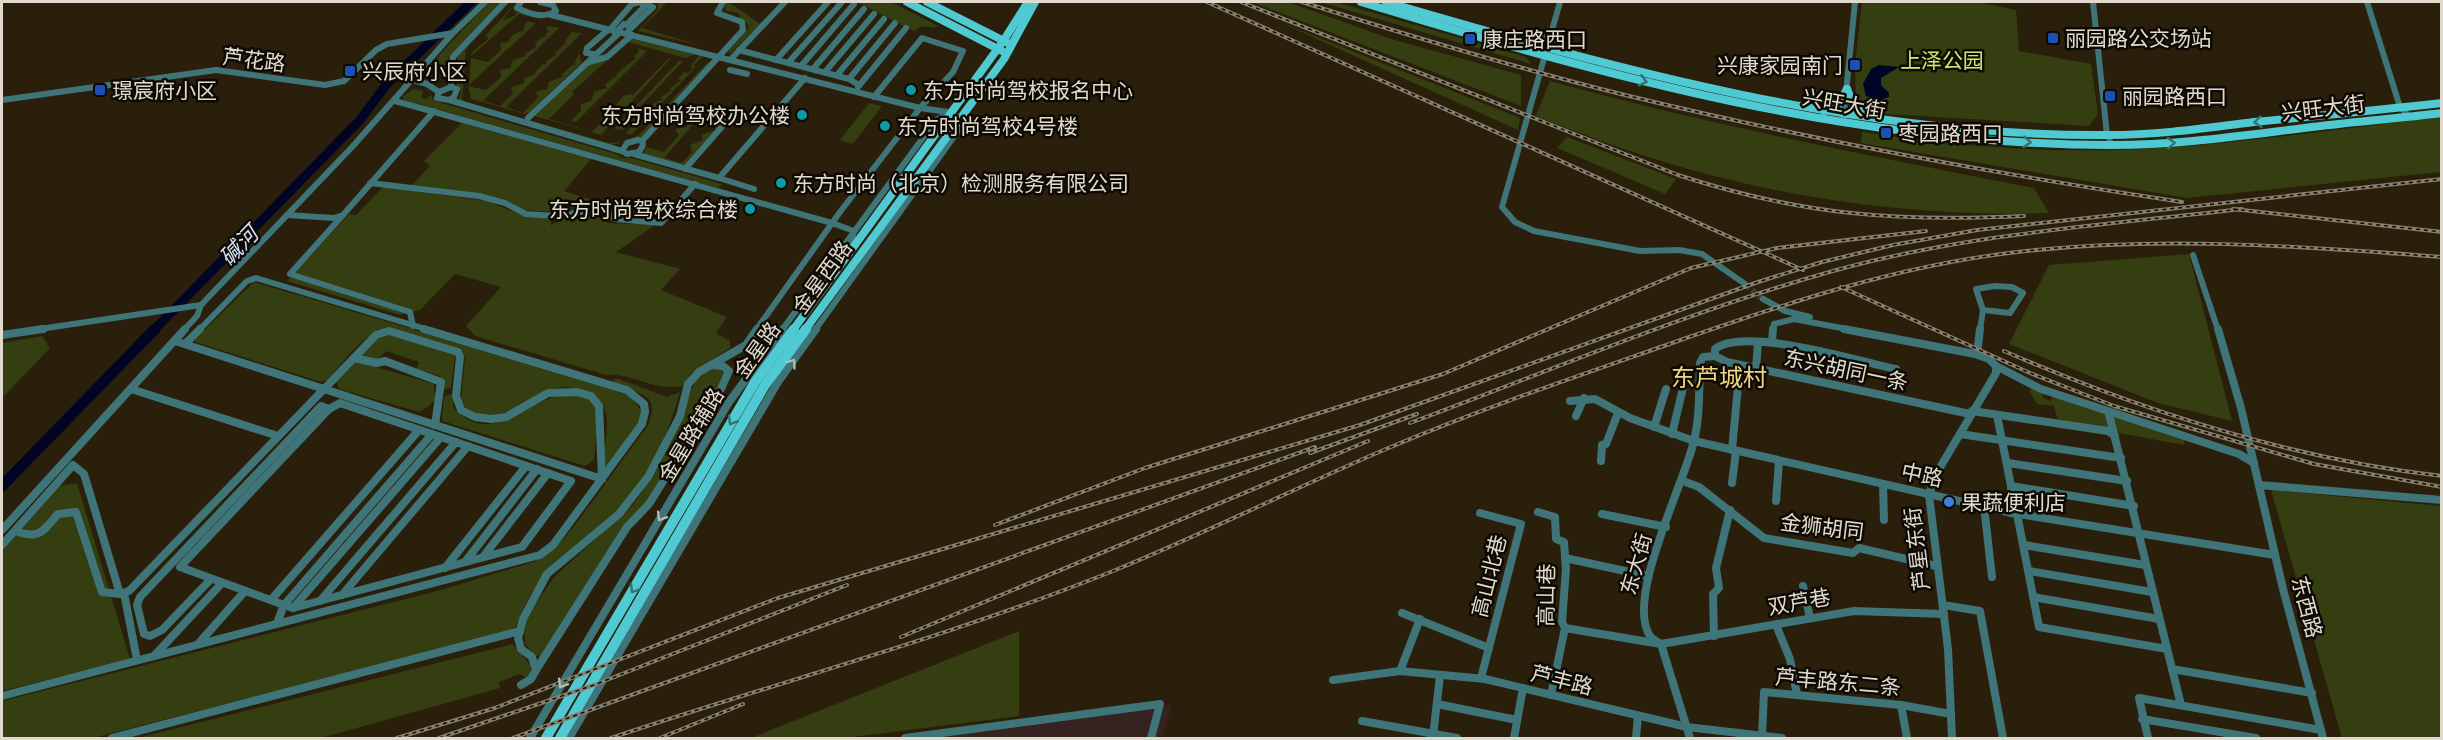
<svg xmlns="http://www.w3.org/2000/svg" width="2443" height="740" font-family="Rubik,'Noto Sans SC',sans-serif">
	<rect width="100%" height="100%" fill="#291f0a"/>
	<path fill="#362220" d="M1172,705l-10,33h-223z"/>
	<g fill="#343e10">
		<path d="M489,2h13l-54,57 -10,15h-6l7,-9 -5,-2 6,-9z"/>
		<path d="M508,2h2l-44,47 -4,49 2,4 -6,-1 3,-9 -6,-9 3,-27z"/>
		<path d="M517,2l-15,19 14,-6 -1,-3 29,7 -25,-5 -48,42 1,-4 16,-13 -2,-4z"/>
		<path d="M657,2h10l-25,26 60,18 -64,-15 20,-22z"/>
		<path d="M729,2l31,22 -30,30 -2,-2 21,-24 -2,-5 -7,-4 -1,-6 -13,-2 -1,-8z"/>
		<path d="M857,2h34l47,24 -4,2 -12,-2 -8,5z"/>
		<path d="M1252,2h36l103,37 130,36v31z"/>
		<path d="M1320,2h16l190,55 5,7z"/>
		<path d="M1862,2h116l38,8 3,41 72,13 7,50 -9,12 -221,-13 -12,-13 -1,-36z"/>
		<path d="M527,21l9,2 -67,62 2,-27 17,4 13,-12 -1,-7 8,-1 5,-8 12,-4 -2,-1z"/>
		<path d="M1277,21l243,97 -2,12z"/>
		<path d="M548,26l11,2 -76,73 17,5 13,-13 -2,-6 13,-4v-5l12,-4 -1,-2 8,-8h4l-2,-2 12,-8 -2,-1 8,-8h4l-3,-1 7,-12 11,1 -76,74 17,6 15,-16 -3,-5 12,-3 2,-7 15,-6 -3,-1 11,-10 5,-1 -3,-1 6,-10 1,10 -52,50 -4,1 -54,-15 -3,-13 18,4 15,-13 -1,-7 10,-2 3,-8 13,-4 -1,-2 12,-8 -2,-2 7,-7h5l-2,-2 4,-4 -3,-2z"/>
		<path d="M629,38l66,16 -9,4 -59,-16 -55,50 2,2 -25,25 43,13 14,-15 -2,-6 9,-2c6,-6 8,-17 20,-14l36,-37h2l-70,77 -66,-19 53,-51 14,-5z"/>
		<path d="M637,48l10,3 -71,71 -5,-1 10,-11v-6l10,-3 3,-9 13,-4 -2,-3 9,-8 3,1 -2,-2 8,-8h3l-1,-2 12,-8 -3,-1 5,-6z"/>
		<path d="M700,54l3,2 -10,10 3,1 -64,67h-6l6,-8 1,-7 9,-2 6,-11 15,-7 -3,-1 12,-8 -3,-1 12,-9 -3,-1 6,-7 4,1 5,-5 -3,-1z"/>
		<path d="M679,61h4l-45,48 1,5 -11,3 -5,13 -9,-1z"/>
		<path d="M708,62l3,1 -69,74 -30,8 -85,-23 2,-2 80,23 13,-1 16,-6z"/>
		<path d="M1550,81c160,44 321,75 484,107l15,25c-137,5 -280,-16 -410,-59 -35,-11 -69,-25 -103,-38z"/>
		<path d="M413,89l10,2 -2,6 5,2 5,-4 4,6 181,53 6,4h10l90,26 -4,4 -314,-88 -2,-3z"/>
		<path d="M869,103l13,3 -29,38 -13,-4z"/>
		<path d="M698,112l5,1 -39,45 18,5 10,-11 -2,-7 13,-5 -2,-5 15,-5 -2,-3 7,-9 4,1 -2,-3 3,-3 4,1 -45,51 -41,-11 2,-7 18,5 15,-17 -4,-6 12,-2v-8z"/>
		<path d="M2441,117v55l-254,26 -326,-55 1,-11c84,13 169,20 254,18 109,-3 218,-21 325,-33z"/>
		<path d="M462,123l129,36 -27,32 37,12 -48,9 -28,-2 -21,-11 -25,-5 -68,-8 19,-20 -6,-5z"/>
		<path d="M1567,137l109,42 -11,15 -108,-46z"/>
		<path d="M383,187l104,14 40,16 15,-1 9,4v6c15,-12 41,-19 57,-3l47,2 -39,27 64,17 -19,21 66,27 -11,16 14,8v7l-40,26 -7,12c-29,6 -49,-13 -77,-11l-131,-39 -9,-10 35,-39 -46,-13 -35,36 -20,5 -113,-34 62,-67 7,1z"/>
		<path d="M2189,254l43,167 -74,-18 -149,-59 40,-79z"/>
		<path d="M254,282l374,111 15,20 -8,18 -29,35c-5,-18 5,-38 -1,-55 -6,-21 -33,-27 -54,-22 -22,7 -38,27 -63,27 -9,0 -18,-5 -25,-10l-2,-8 4,-40 -6,-9 -70,-21c-26,4 -45,34 -62,52l-6,2 -126,-40v-3z"/>
		<path d="M391,335l64,20 -4,33 -6,1 -5,-13 -23,-7 2,-7 -33,-11 -9,9 -16,-4 16,-17z"/>
		<path d="M42,336l8,12 -48,50v-55z"/>
		<path d="M356,361l78,23 1,16 -7,7 -9,5 -80,-23 -3,-8z"/>
		<path d="M712,366l11,2 3,7 -80,128 -26,27 -77,125 -7,1 -11,-12 -1,-17 11,-22 19,-28 79,-72 22,-32 40,-91z"/>
		<path d="M612,379h7l48,18 13,-5c-12,42 -31,91 -64,122 -45,42 -78,52 -101,115l-422,109h-91v-37l435,-110 99,-30c27,-16 41,-39 59,-63 17,-24 34,-47 52,-71 19,-41 -20,-30 -35,-48z"/>
		<path d="M2031,388l11,5 1,5 8,3 1,-5 132,44v5l-65,-12 -3,-4 -58,-9 -4,-14 -17,-2 -7,-11z"/>
		<path d="M454,393l-1,14c42,48 80,-21 125,-11 6,1 13,3 16,9 5,10 1,43 0,55l-9,6 -143,-45 2,-25z"/>
		<path d="M77,483l53,176 -128,32v-139l57,-66z"/>
		<path d="M2271,490l170,16v232h-99z"/>
		<path d="M1019,631v85l-174,22h-94z"/>
		<path d="M513,644l18,22 -1,10 -4,2 -6,-4 -21,8 1,6 -179,50h-184z"/>
	</g>
	<path fill="#000526" d="M1879,65l20,2 -18,11v7l8,8v4l-10,3 -13,-4 -3,-12 8,-15z"/>
	<g fill="none" stroke-linecap="round" stroke-linejoin="round">
		<path stroke="#000526" stroke-width="9" d="M154,330l206,-210 26,-35 85,-83"/>
		<path stroke="#000526" stroke-width="11" d="M2,486l153,-157"/>
		<path stroke="#443b27" stroke-width="6" stroke-dasharray="6 3" stroke-linecap="butt" d="M1745,284l18,15"/>
		<g stroke="#3f7478" stroke-width="6">
			<path d="M521,2l-4,6c13,6 26,11 39,3l-3,-6 -13,-3"/>
			<path d="M1560,2l-58,205 13,15 19,9 106,20 39,-1 23,4 43,30"/>
			<path d="M2093,2l14,133 5,10"/>
			<path d="M2367,2l33,105 10,10"/>
			<path d="M551,15l369,93 28,4"/>
			<path d="M626,25l22,-22"/>
			<path d="M613,26l19,-22 9,-2 2,3"/>
			<path d="M629,30l24,-23 -7,-2"/>
			<path d="M1552,32l8,14 9,6"/>
			<path d="M1526,40l12,-1 14,-7"/>
			<path d="M739,50l110,29 10,6"/>
			<path d="M593,54l-7,-1 1,-5 22,-19"/>
			<path d="M731,59l54,-57"/>
			<path d="M776,60l52,-58"/>
			<path d="M589,62l18,-5 25,-22"/>
			<path d="M788,63l54,-61"/>
			<path d="M801,66l53,-62"/>
			<path d="M813,69l51,-60"/>
			<path d="M730,70l17,4"/>
			<path d="M825,72l49,-58"/>
			<path d="M837,75l47,-56"/>
			<path d="M849,79l46,-56"/>
			<path d="M413,80l14,4 12,8"/>
			<path d="M451,87l2,-30 52,-55"/>
			<path d="M451,87l6,2 -3,8 -5,3 -12,-2 2,-6z"/>
			<path d="M858,87l48,-59"/>
			<path d="M2,100l214,-30 109,15 19,-4 32,-31 11,-6 66,-11"/>
			<path d="M449,100l173,51"/>
			<path d="M395,101l437,122 22,8 -4,20"/>
			<path d="M528,118l90,-84"/>
			<path d="M1843,123l12,-121"/>
			<path d="M638,140l4,1 1,4 -4,7 -12,2 -5,-3 5,-8z"/>
			<path d="M642,141l101,-111 -1,-8 -25,-9 6,-11"/>
			<path d="M634,154l85,24 86,-100"/>
			<path d="M685,169l49,-56"/>
			<path d="M719,178l35,11"/>
			<path d="M370,183l109,13 26,7 21,11 30,2 37,-6 12,1 10,8 46,4 34,-39"/>
			<path d="M287,215l47,3 9,-3 91,-104"/>
			<path d="M343,215l-53,59 120,38 3,14"/>
			<path d="M2193,255l25,75"/>
			<path d="M1995,286l17,1 11,6 -13,20 -27,-3 -7,-21z"/>
			<path d="M1763,299l22,12 25,6"/>
			<path d="M33,330l168,-25"/>
			<path d="M184,330l13,-14 4,-11 152,-159 100,-113 32,-31"/>
			<path d="M199,330l48,-49 9,-3 173,52"/>
			<path d="M756,330l84,-118 80,-104 33,-36 10,-21 -41,-13 -48,59"/>
			<path d="M782,330l154,-210 15,-8"/>
			<path d="M815,330l151,-210"/>
			<path d="M1773,330l1,-6 20,-5 58,11"/>
			<path d="M1980,330l3,-20"/>
		</g>
		<g stroke="#3f7478" stroke-width="8">
			<path d="M1844,329l131,25 14,5 7,7v7l-61,103 -6,19 19,154 4,89"/>
			<path d="M2218,329l23,79 42,181 40,149"/>
			<path d="M389,331l69,21 2,5 -4,39 5,14 14,7 16,2 15,-2 42,-24 29,-1 14,4 8,10 3,73 -278,-90 52,-54z"/>
			<path d="M2,335l41,-6"/>
			<path d="M175,341l149,48"/>
			<path d="M1772,341l1,-12"/>
			<path d="M185,344l15,-15"/>
			<path d="M1977,354l3,-25"/>
			<path d="M1715,356l12,6 243,52"/>
			<path d="M1715,356v-7c30,-23 142,12 181,20"/>
			<path d="M354,358l23,5 8,-2 56,21 -6,43"/>
			<path d="M1996,366l45,23 198,65 15,9"/>
			<path d="M1756,368l2,-26"/>
			<path d="M131,389l147,47"/>
			<path d="M1570,401l25,-2 35,19 64,23 318,72 263,42"/>
			<path d="M1972,411l136,20 7,5"/>
			<path d="M2109,414l72,291"/>
			<path d="M1997,415l14,71 1,27"/>
			<path d="M1576,416l8,-18"/>
			<path d="M1654,427l12,-38"/>
			<path d="M1672,434l11,-46"/>
			<path d="M1960,434l161,24"/>
			<path d="M1732,450l8,-85"/>
			<path d="M1601,461l1,-16 4,-1 12,-31"/>
			<path d="M2008,463l119,18"/>
			<path d="M1683,481l16,6 65,51 89,15 6,-5 77,18"/>
			<path d="M1732,483l4,-32"/>
			<path d="M1883,485l1,35"/>
			<path d="M2259,485l183,15"/>
			<path d="M2011,486l123,20"/>
			<path d="M1776,501l3,-40"/>
			<path d="M1984,506l8,71"/>
			<path d="M1538,512l17,5 1,22 8,3 2,27 -4,53 3,6 -14,67"/>
			<path d="M1480,513l41,11 -40,154"/>
			<path d="M1602,514l64,13"/>
			<path d="M2017,514l22,113 128,22"/>
			<path d="M2,530l183,-201"/>
			<path d="M15,531c25,9 28,0 43,-17l18,-2 26,80 18,2"/>
			<path d="M2,545l71,-80 11,9 36,120 9,-3 195,-202"/>
			<path d="M2024,545l121,20"/>
			<path d="M483,557l65,-84"/>
			<path d="M1565,558l83,18"/>
			<path d="M465,562l72,-93"/>
			<path d="M445,568l81,-102"/>
			<path d="M2029,571l123,21"/>
			<path d="M211,579l-49,51 -12,6 -6,-2 -7,-29 3,-8 181,-191 8,3"/>
			<path d="M1803,586l7,32"/>
			<path d="M124,593l13,67"/>
			<path d="M342,595l126,-149"/>
			<path d="M2033,597l126,22"/>
			<path d="M271,600l148,-170"/>
			<path d="M320,601l136,-159"/>
			<path d="M284,605l9,3 229,-61 49,-66 -139,-47"/>
			<path d="M284,605l-104,-38 149,-158 11,-6 92,31"/>
			<path d="M284,605l148,-171"/>
			<path d="M1943,605l37,6 23,127"/>
			<path d="M293,608l148,-171"/>
			<path d="M1402,613l87,35"/>
			<path d="M277,623l7,-18"/>
			<path d="M1776,625l14,34 7,36"/>
			<path d="M1565,628l96,16 193,-33 90,3"/>
			<path d="M1714,636l-1,-42 6,-6 -3,-20 14,-58"/>
			<path d="M199,643l46,-52"/>
			<path d="M154,656l68,-73"/>
			<path d="M2172,669l140,24"/>
			<path d="M536,670l91,-143 22,-23 72,-115 8,-18 -6,-5 -12,-1"/>
			<path d="M1400,671l20,-52"/>
			<path d="M1333,680l67,-9 85,8 202,48 95,11"/>
			<path d="M521,685l10,-6 5,-9 -4,-13 -11,-8 -3,-11 5,-19 24,-45 72,-60 29,-37 32,-61 8,-32 11,-12 47,-27 11,-16"/>
			<path d="M2,696l538,-141 13,-10 89,-121 3,-12 -1,-8 -17,-14 -203,-61"/>
			<path d="M1437,704l80,16"/>
			<path d="M1901,705l6,33"/>
			<path d="M2142,719l114,19"/>
			<path d="M1362,721l95,17"/>
			<path d="M1433,736l7,-60"/>
			<path d="M1762,736l2,-44 137,13 50,9"/>
			<path d="M112,738l408,-107"/>
			<path d="M530,738l199,-336 54,-73"/>
			<path d="M569,738l209,-356 38,-53"/>
			<path d="M905,738l255,-34 -9,34"/>
			<path d="M1514,738l9,-50"/>
			<path d="M1636,738l2,-22"/>
			<path d="M1690,738l-29,-94c-3,-2 -9,-5 -11,-8 -25,-37 34,-152 44,-195 6,-25 5,-52 6,-78l3,-6 12,-1"/>
			<path d="M2148,738l-9,-40 182,32"/>
		</g>
		<g stroke="#4fc9d2" stroke-width="8">
			<path d="M907,2l95,49"/>
			<path d="M927,2l81,41"/>
			<path d="M1361,2c244,74 494,143 751,143 70,0 140,-11 209,-19 40,-5 81,-8 121,-13"/>
			<path d="M1386,2c236,69 476,135 723,133 49,0 97,-7 145,-13 63,-6 125,-12 188,-19"/>
			<path d="M1847,89l7,18 15,9"/>
			<path d="M1824,111l15,-7 8,-15"/>
			<path d="M793,330l211,-290 24,-38"/>
			<path d="M805,330l199,-271 31,-57"/>
		</g>
		<g stroke="#4fc9d2" stroke-width="10">
			<path d="M546,738l209,-356 39,-53"/>
			<path d="M560,738l205,-353 41,-56"/>
		</g>
		<defs>
			<g id="rail">
				<path d="M1207,2l596,268"/>
				<path d="M1241,2l437,173c123,40 217,47 346,41"/>
				<path d="M1302,2c108,34 217,67 327,94 183,44 367,78 553,106"/>
				<path d="M2233,209l209,23"/>
				<path d="M1841,287l189,86 84,33 200,58 128,23"/>
				<path d="M2004,351c138,60 288,108 438,125"/>
				<path d="M1410,423c140,-52 279,-112 423,-152 133,-37 272,-46 409,-62"/>
				<path d="M1310,453l107,-39"/>
				<path d="M995,525l150,-57 298,-94 248,-106 86,-20 149,-17"/>
				<path d="M901,637l467,-196"/>
				<path d="M397,738l98,-30 283,-110 582,-173 398,-143 64,-20 71,-17 84,-15 465,-51"/>
				<path d="M439,738l155,-53 253,-100"/>
				<path d="M513,738l802,-291"/>
				<path d="M611,738c167,-56 339,-101 502,-167 93,-38 182,-83 273,-122 94,-40 192,-73 289,-107 109,-38 219,-75 334,-89 144,-18 289,-7 433,4"/>
				<path d="M660,738l83,-34"/>
			</g>
		</defs>
		<use href="#rail" stroke="#877f6e" stroke-width="4"/>
		<use href="#rail" stroke="#0e0a03" stroke-width="1.5" stroke-dasharray="4" stroke-linecap="butt"/>
		<path stroke="#3f7478" stroke-width="6" d="M615,33l9,-9"/>
	</g>
	<defs><path id="oneway-chevron" d="M-2-3.5L2.5 0L-2 3.5" fill="none" stroke-width="1.6" stroke-linecap="round" stroke-linejoin="round" transform="scale(1.5)"/></defs>
	<g stroke="#327375">
		<use href="#oneway-chevron" transform="translate(1643 81) rotate(14)"/>
		<use href="#oneway-chevron" transform="translate(2258 122) rotate(174)"/>
		<use href="#oneway-chevron" transform="translate(2027 142) rotate(3)"/>
		<use href="#oneway-chevron" transform="translate(2171 143) rotate(-3)"/>
		<use href="#oneway-chevron" transform="translate(732 421) rotate(120)"/>
		<use href="#oneway-chevron" transform="translate(634 589) rotate(120)"/>
	</g>
	<g stroke="#b0bbb4">
		<use href="#oneway-chevron" transform="translate(792 363) rotate(-54)"/>
		<use href="#oneway-chevron" transform="translate(661 517) rotate(121)"/>
		<use href="#oneway-chevron" transform="translate(562 684) rotate(121)"/>
	</g>
	<g fill="#1a4fb4" stroke="#0e0a03" stroke-width="2">
		<rect x="2047" y="32" width="12" height="12" rx="3"/>
		<rect x="1464" y="33" width="12" height="12" rx="3"/>
		<rect x="1849" y="59" width="12" height="12" rx="3"/>
		<rect x="344" y="65" width="12" height="12" rx="3"/>
		<rect x="94" y="84" width="12" height="12" rx="3"/>
		<rect x="2104" y="90" width="12" height="12" rx="3"/>
		<rect x="1880" y="127" width="12" height="12" rx="3"/>
	</g>
	<g fill="#0f9aa8" stroke="#0e0a03" stroke-width="2">
		<circle cx="911" cy="90" r="6"/>
		<circle cx="802" cy="115" r="6"/>
		<circle cx="885" cy="126" r="6"/>
		<circle cx="781" cy="183" r="6"/>
		<circle cx="750" cy="209" r="6"/>
	</g>
	<circle fill="#3f7fe0" stroke="#0e0a03" stroke-width="2" cx="1949" cy="502" r="6"/>
	<g text-anchor="middle" dominant-baseline="central" stroke-width="5" stroke-linejoin="round" paint-order="stroke">
		<g font-size="21" fill="#e0dace" stroke="#0e0a03" text-anchor="start">
			<text x="2065" y="38">丽园路公交场站</text>
			<text x="1482" y="39">康庄路西口</text>
			<text x="1843" y="65" text-anchor="end">兴康家园南门</text>
			<text x="362" y="71">兴辰府小区</text>
			<text x="112" y="90">璟宸府小区</text>
			<text x="923" y="90">东方时尚驾校报名中心</text>
			<text x="2122" y="96">丽园路西口</text>
			<text x="790" y="115" text-anchor="end">东方时尚驾校办公楼</text>
			<text x="897" y="126">东方时尚驾校4号楼</text>
			<text x="1898" y="133">枣园路西口</text>
			<text x="793" y="183">东方时尚（北京）检测服务有限公司</text>
			<text x="738" y="209" text-anchor="end">东方时尚驾校综合楼</text>
			<text x="1961" y="502">果蔬便利店</text>
		</g>
		<g font-size="21" fill="#e0dace" stroke="#0e0a03">
			<text transform="translate(254 60) rotate(7)">芦花路</text>
			<text transform="translate(1844 104) rotate(10)">兴旺大街</text>
			<text transform="translate(2323 108) rotate(-7)">兴旺大街</text>
			<text transform="translate(822 277) rotate(-54)">金星西路</text>
			<text transform="translate(757 350) rotate(-55)">金星路</text>
			<text transform="translate(1846 370) rotate(12)">东兴胡同一条</text>
			<text transform="translate(691 435) rotate(-59)">金星路辅路</text>
			<text transform="translate(1922 475) rotate(12)">中路</text>
			<text transform="translate(1822 527) rotate(7)">金狮胡同</text>
			<text transform="translate(1917 549) rotate(-97)">芦星东街</text>
			<text transform="translate(1636 564) rotate(-74)">东大街</text>
			<text transform="translate(1489 576) rotate(-76)">高山北巷</text>
			<text transform="translate(1546 595) rotate(-89)">高山巷</text>
			<text transform="translate(1799 602) rotate(-10)">双芦巷</text>
			<text transform="translate(2307 607) rotate(75)">东西路</text>
			<text transform="translate(1562 680) rotate(14)">芦丰路</text>
			<text transform="translate(1838 682) rotate(5)">芦丰路东二条</text>
		</g>
		<g font-size="21" fill="#cce96a" stroke="#0e0a03">
			<text x="1942" y="60">上泽公园</text>
		</g>
		<g font-size="22" font-style="italic" fill="#d6e4f8" stroke="#0e0a03">
			<text transform="translate(239 246) rotate(-46)">碱河</text>
		</g>
		<g font-size="24" fill="#eed387" stroke="#0e0a03">
			<text x="1719" y="378">东芦城村</text>
		</g>
	</g>
	<rect width="2443" height="740" fill="none" stroke="#e0dace" stroke-width="6"/>
</svg>
